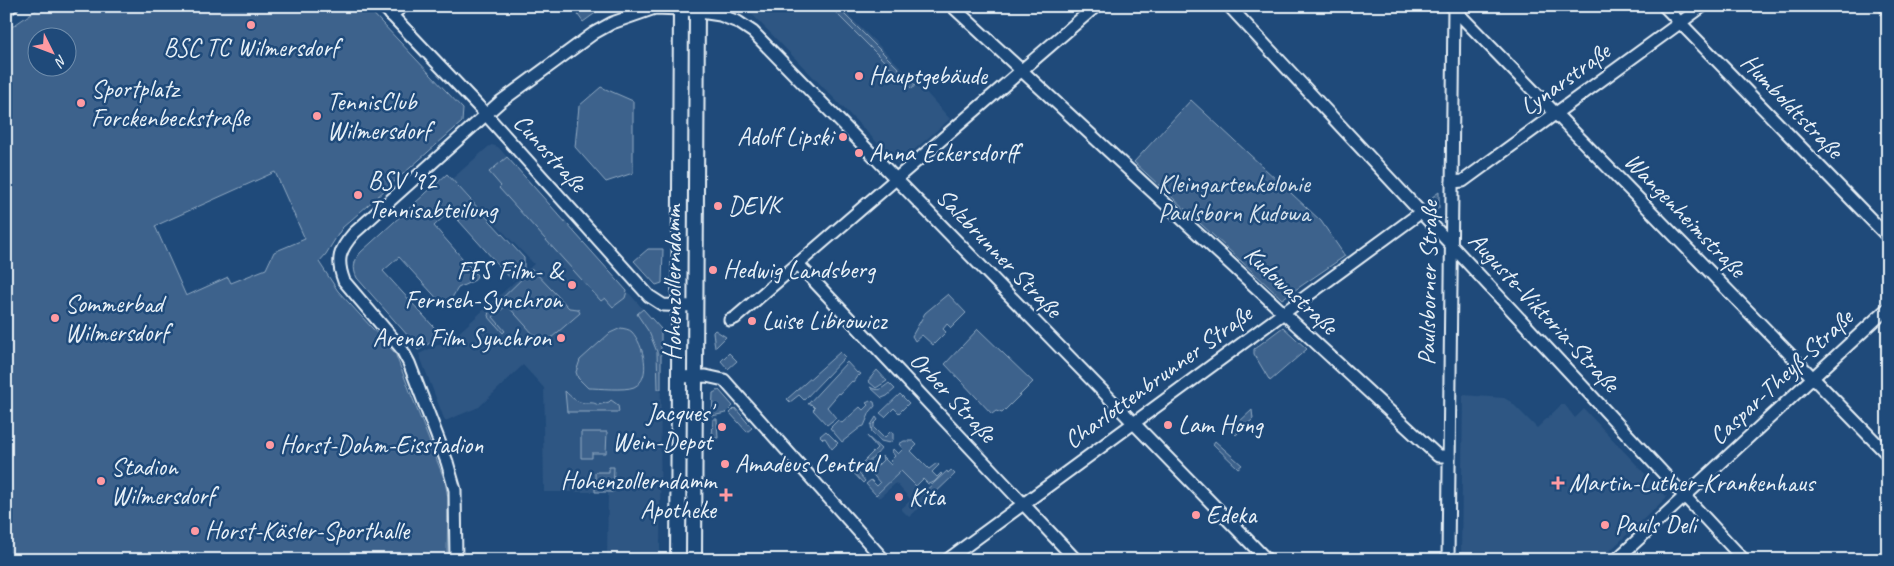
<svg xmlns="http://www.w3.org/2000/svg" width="1894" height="566" font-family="Caveat,sans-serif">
	<rect width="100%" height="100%" fill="#1f4a7a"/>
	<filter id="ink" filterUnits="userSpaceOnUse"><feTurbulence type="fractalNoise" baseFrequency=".02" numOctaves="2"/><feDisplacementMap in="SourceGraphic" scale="10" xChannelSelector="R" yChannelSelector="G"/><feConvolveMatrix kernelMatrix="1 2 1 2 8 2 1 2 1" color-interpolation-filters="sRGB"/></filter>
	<g filter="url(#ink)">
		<g fill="#2e5683">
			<path d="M744,6h95l84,83 27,30 -52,45z"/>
			<path d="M492,145l6,2 163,182 -1,231h-53l1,-68h-64l-1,-66 2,-1 -1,-37 -21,-23 -44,42 -34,14 -26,-67 35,-17 80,-73 -82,-85 36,-32z"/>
			<path d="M1463,395l41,3 7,4 26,26 24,-23h4l10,13 9,-9 83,88 -67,63h-139z"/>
			<path d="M901,471l28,28 -20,18 -8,-8 10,-9 -15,-17 -17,15 -3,-3z"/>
		</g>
		<g fill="#3c628c" stroke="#92aac2" fill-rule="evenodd">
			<path d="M42,6h324l97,103 -1,13 -120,106 -16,26 -7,8 19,29 57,62 50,128 3,17 -1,62h-441v-529zM38,38h30v30h-30zM275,172l30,67 -31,13 -8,17 -35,14 -3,-6 -42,19 -31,-70z"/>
			<path d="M576,6h29l-22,16 -10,-14z"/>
			<path d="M829,6h7l79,79 -3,4z"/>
			<path d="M687,20h4l1,267h-7z"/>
			<path d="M601,87l32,14v72l-27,9 -31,-35 4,-41z"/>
			<path d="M1191,100l130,121 24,35 -63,43 -148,-137z"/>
			<path d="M507,157l120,134 -2,7 -12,9 -8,-9 -4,3 -102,-113 2,-2 -12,-14z"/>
			<path d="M447,174l77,84v12l-12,10 -62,-69 -16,15 43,49 -2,5 -17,8 -10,16 -5,1 -44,-48 -16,14 59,65 -24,14 -9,-13 -52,-59c-5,-10 -3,-18 4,-26z"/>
			<path d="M1439,192v16l-3,3 -8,-11z"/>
			<path d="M648,249h15l-1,34 -6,2 -22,-24z"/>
			<path d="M532,269l37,39 9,1 2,4 -37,32 -36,-40 -14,12 12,14 -2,2 -15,-17 1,-5z"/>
			<path d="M948,294l18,19 -15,15 -4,-4 -4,5 3,3 -13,13 -11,-10 -7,6 -3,-5 13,-23z"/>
			<path d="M643,309l18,20v60h-3l-1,-37 -8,-20 -12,-18z"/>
			<path d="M1283,327l24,22 -37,32 -16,-27v-5z"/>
			<path d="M621,328c4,1 8,1 11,4 11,12 21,46 2,55 -10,4 -35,1 -46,1l-10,-10 -2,-6 4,-12 30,-27z"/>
			<path d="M978,329l55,53 -31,31 -6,-2 -4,3 -47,-50z"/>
			<path d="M715,330l11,7 -11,11 -2,-16z"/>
			<path d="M840,352l5,5 -41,43 -5,-5 -9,7 -3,-3z"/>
			<path d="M729,353l8,8 -9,8 -7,-8z"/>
			<path d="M847,362l10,11 1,-1 3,2 -2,2 -1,-1 -5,7 -1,-1 -12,13 -1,-1 -12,14 9,11 -9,7 -14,-15 2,-2 -4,-4h-3z"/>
			<path d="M877,370l10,11 -11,7 -8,-7z"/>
			<path d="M889,383l6,6 -8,7 -5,2 -12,-11c9,5 11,2 19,-4z"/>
			<path d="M719,390l14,16 -7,7 -14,3 1,-23z"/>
			<path d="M565,391c6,6 12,12 21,12 6,0 7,-1 12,2l11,-3 2,-2 7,5 1,7h-52z"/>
			<path d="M900,394l9,9 -10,10 -5,-5 -9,9 -5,-4z"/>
			<path d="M870,401l4,1 1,4 -5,6 -6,14 -3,1 -19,15 -12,-14 8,-8 4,3 18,-16 3,3 5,-5 -2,-2z"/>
			<path d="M684,408h7l-1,152h-6z"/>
			<path d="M735,408l17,20 -5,4 -17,-19z"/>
			<path d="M1252,410l1,9 -17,16 -7,-8 6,-5h4z"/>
			<path d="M876,417l2,3 -4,4v4l10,10 7,-7 2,3v6l-4,3 -8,-2 -9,-8 -1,-8z"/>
			<path d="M713,419h4l1,19h-6z"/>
			<path d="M826,431l12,12 -6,6 -7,-11 -2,1 -3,-3z"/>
			<path d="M581,432h26l-1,21h-14v5h-11z"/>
			<path d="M867,436l14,13c-5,6 -13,16 -20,15l16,-16z"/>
			<path d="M904,441h9l4,4 -6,6 18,18 8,-6 2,2 -7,7 5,5 4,-4 1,1 -8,8 -6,2 -5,-5 -7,7 -15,-15 -25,24 -10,-11 5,-4 6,6 3,-3c-6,-7 -11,-11 -6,-20l2,4 7,-7 -1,-4 9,9 1,-2 -2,-2 5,-5 -3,-4 1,-3 5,5 5,-5 -4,-5z"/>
			<path d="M1215,441l27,24 -4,3 -25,-24z"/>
			<path d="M854,461l6,7 -3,3 8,10 -2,2 -15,-16 1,-3z"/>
			<path d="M609,467h5l-1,25h-18v-20h14z"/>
			<path d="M951,470l4,4 -26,25 -6,-6 24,-22 1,2z"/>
		</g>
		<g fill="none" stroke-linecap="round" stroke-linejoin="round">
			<defs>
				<g id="minor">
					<path d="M383,6l97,102 169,188 14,9 32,1"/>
					<path d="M952,6l486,450h11"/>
					<path d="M1229,6l515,554"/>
					<path d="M1451,6l437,449"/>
					<path d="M1664,6l224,231"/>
					<path d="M6,10l6,-4"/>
					<path d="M391,15l12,-9"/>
					<path d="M1452,182l11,-1 240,-175"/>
					<path d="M798,264l278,296"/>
					<path d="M730,320l5,-2 361,-312"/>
					<path d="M679,377l27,-1 18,4 160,180"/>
					<path d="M456,560l-1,-70 -8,-28 -38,-99 -8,-15 -57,-67c-8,-21 -5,-31 10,-48l146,-131 94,-69 18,-10 43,-15 26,1 39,6 18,7 15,10 514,528"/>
					<path d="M947,560l473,-347"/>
					<path d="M1448,560l6,-554"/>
					<path d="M1616,560l272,-252"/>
				</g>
				<g id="major">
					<path d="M1886,6l2,2"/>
					<path d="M678,560l3,-554"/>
					<path d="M694,560l3,-554"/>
				</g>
			</defs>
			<use href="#minor" stroke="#e8f1f8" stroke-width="15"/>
			<use href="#major" stroke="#e8f1f8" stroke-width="18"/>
			<use href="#minor" stroke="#1f4a7a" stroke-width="11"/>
			<use href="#major" stroke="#1f4a7a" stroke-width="14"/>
		</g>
	</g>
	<g fill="#ff9aa2" stroke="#1f4a7a" stroke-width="2">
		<circle cx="251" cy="25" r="5"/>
		<circle cx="859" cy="76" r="5"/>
		<circle cx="81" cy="103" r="5"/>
		<circle cx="317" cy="116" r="5"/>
		<circle cx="843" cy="137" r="5"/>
		<circle cx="859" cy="153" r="5"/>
		<circle cx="358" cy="195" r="5"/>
		<circle cx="718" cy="206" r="5"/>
		<circle cx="713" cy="270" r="5"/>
		<circle cx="572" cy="285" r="5"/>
		<circle cx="55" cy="318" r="5"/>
		<circle cx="752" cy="321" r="5"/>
		<circle cx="561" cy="338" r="5"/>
		<circle cx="1168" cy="425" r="5"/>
		<circle cx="722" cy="427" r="5"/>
		<circle cx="270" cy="445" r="5"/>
		<circle cx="725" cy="464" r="5"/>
		<circle cx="101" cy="481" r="5"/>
		<path d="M1555.5 475.5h5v5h5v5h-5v5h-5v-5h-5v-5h5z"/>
		<path d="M723.5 487.5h5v5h5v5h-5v5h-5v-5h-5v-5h5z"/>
		<circle cx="899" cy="497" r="5"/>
		<circle cx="1196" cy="515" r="5"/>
		<circle cx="1605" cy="525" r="5"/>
		<circle cx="195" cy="531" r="5"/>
	</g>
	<g text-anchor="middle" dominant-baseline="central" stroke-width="5" stroke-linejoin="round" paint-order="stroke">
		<g font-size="25" fill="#e8f1f8" stroke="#1f4a7a" text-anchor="start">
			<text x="251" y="48" text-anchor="middle">BSC TC Wilmersdorf</text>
			<text x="869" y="76">Hauptgebäude</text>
			<text x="91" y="89">Sportplatz<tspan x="91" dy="29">Forckenbeckstraße</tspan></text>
			<text x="327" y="102">TennisClub<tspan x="327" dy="29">Wilmersdorf</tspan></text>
			<text x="833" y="137" text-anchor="end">Adolf Lipski</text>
			<text x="869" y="153">Anna Eckersdorff</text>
			<text x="368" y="181">BSV '92<tspan x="368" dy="29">Tennisabteilung</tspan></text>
			<text x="728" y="206">DEVK</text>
			<text x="723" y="270">Hedwig Landsberg</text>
			<text x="562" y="271" text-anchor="end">FFS Film- &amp;<tspan x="562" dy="29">Fernseh-Synchron</tspan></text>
			<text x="65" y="304">Sommerbad<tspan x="65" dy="29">Wilmersdorf</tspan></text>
			<text x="762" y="321">Luise Librowicz</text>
			<text x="551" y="338" text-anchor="end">Arena Film Synchron</text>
			<text x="712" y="413" text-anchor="end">Jacques'<tspan x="712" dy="29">Wein-Depot</tspan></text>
			<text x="1178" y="425">Lam Hong</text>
			<text x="280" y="445">Horst-Dohm-Eisstadion</text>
			<text x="735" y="464">Amadeus Central</text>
			<text x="111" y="467">Stadion<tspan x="111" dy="29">Wilmersdorf</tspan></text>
			<text x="716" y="481" text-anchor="end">Hohenzollerndamm<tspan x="716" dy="29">Apotheke</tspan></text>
			<text x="1569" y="483">Martin-Luther-Krankenhaus</text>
			<text x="909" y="497">Kita</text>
			<text x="1206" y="515">Edeka</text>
			<text x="1615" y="525">Pauls Deli</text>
			<text x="205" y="531">Horst-Käsler-Sporthalle</text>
		</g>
		<g font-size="25" fill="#e8f1f8" stroke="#1f4a7a">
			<text transform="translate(1565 79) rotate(-36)">Lynarstraße</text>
			<text transform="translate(1792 106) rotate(46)">Humboldtstraße</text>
			<text transform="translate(550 153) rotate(48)">Cunostraße</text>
			<text transform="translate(1685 215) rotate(46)">Wangenheimstraße</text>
			<text transform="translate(999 253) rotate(46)">Salzbrunner Straße</text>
			<text transform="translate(673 283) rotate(-90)">Hohenzollerndamm</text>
			<text transform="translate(1428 283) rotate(-89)">Paulsborner Straße</text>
			<text transform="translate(1291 290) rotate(43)">Kudowastraße</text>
			<text transform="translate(1544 312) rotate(47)">Auguste-Viktoria-Straße</text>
			<text transform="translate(1158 377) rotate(-36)">Charlottenbrunner Straße</text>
			<text transform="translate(1781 377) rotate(-43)">Caspar-Theyß-Straße</text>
			<text transform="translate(953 397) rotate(47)">Orber Straße</text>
		</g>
		<g font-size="25" fill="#d7e3ed" stroke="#1f4a7a">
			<text x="1234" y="184">Kleingartenkolonie<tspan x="1234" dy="29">Paulsborn Kudowa</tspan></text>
		</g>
	</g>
	<rect width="1894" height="566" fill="none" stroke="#1f4a7a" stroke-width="25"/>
	<rect x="12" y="12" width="1869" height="541" fill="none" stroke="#e8f1f8" stroke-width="2" filter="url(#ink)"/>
	<g transform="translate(52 52) rotate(132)"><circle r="24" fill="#1f4a7a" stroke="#6f8dac"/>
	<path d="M0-4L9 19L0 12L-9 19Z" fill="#ff9aa2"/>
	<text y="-8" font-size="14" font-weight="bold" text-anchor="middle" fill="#e8f1f8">N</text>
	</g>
</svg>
